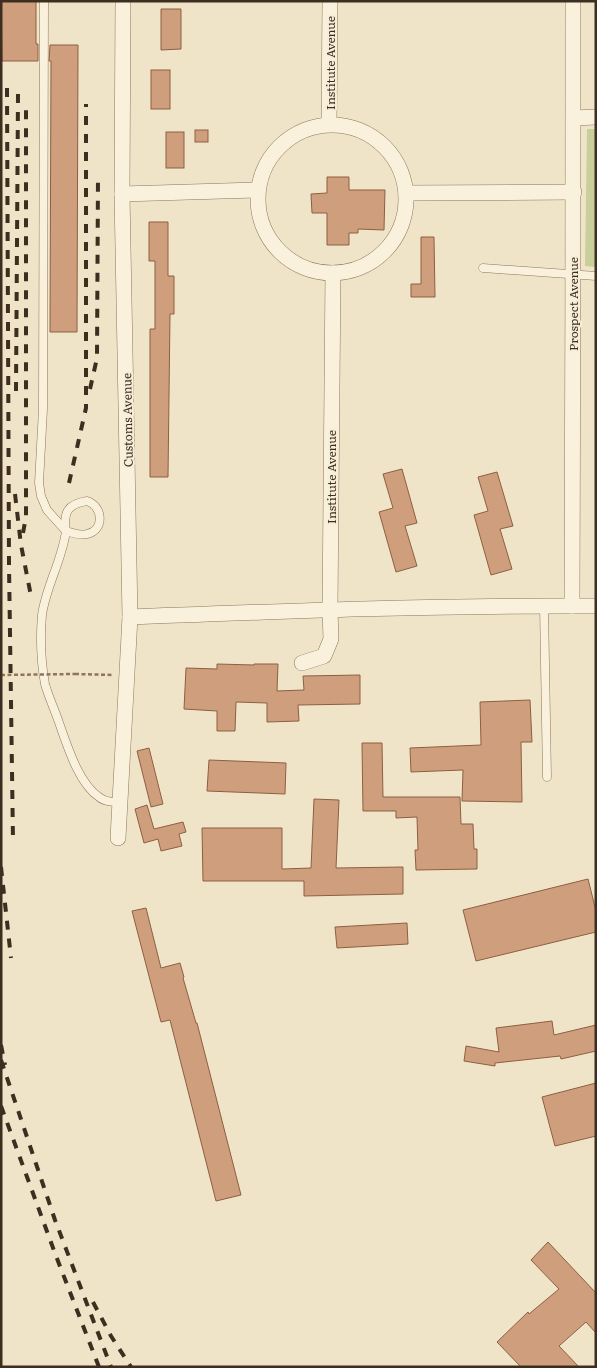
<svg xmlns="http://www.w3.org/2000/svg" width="597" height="1368" font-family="Literata,serif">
	<rect width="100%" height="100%" fill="#f0e4c8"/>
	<path fill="#c9cf9b" d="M587,129h9v138l-11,-1z"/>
	<g fill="#cf9f7d" stroke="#8d5f41">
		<path d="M1,1h35v43h2v17h-36z"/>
		<path d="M161,9h20v40l-20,1z"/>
		<path d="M50,45h28l-1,287h-27l1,-271h-2z"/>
		<rect x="151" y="70" width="19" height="39"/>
		<rect x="195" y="130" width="13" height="12"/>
		<rect x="166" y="132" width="18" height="36"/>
		<path d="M327,177h22v13h36l-1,40 -26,-1v4h-9v12h-22v-32h-15l-1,-19 16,-1z"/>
		<path d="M149,222h19v54h6v38h-4l-2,163h-18v-148h5v-68h-6z"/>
		<path d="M421,237h13l1,60h-24v-13h10z"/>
		<path d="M402,469l15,54 -12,3 12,40 -21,6 -17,-60 14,-4 -10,-34z"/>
		<path d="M497,472l16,54 -13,3 12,40 -21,6 -17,-60 14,-4 -10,-34z"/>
		<path d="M217,664l37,1v-1h24l-1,27 27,-1 -1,-14 57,-1v29l-62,1 1,16 -32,1v-19l-31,-1 -1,29h-18v-20l-33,-2 2,-41 31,1z"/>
		<path d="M530,700l2,42h-11l1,60 -60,-1 1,-31 -52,2 -1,-24 71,-3 -1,-43z"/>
		<path d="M362,743h20l1,54h77l1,27h12l1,25h3v20l-61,1 -1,-20h3l-1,-33 -21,1v-7h-33z"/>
		<path d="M149,748l14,56 -12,3 -14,-56z"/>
		<path d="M209,760l77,3 -1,31 -78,-3z"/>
		<path d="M314,799l25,1 -3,68 67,-1v27l-99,2v-15h-101l-1,-53h80v41l29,-1z"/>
		<path d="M147,805l7,24 29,-7 3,10 -7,2 3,12 -21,5 -3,-12 -14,4 -9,-34z"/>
		<path d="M588,879l8,32v21l-120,29 -13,-51z"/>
		<path d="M146,908l15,60 19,-5 4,14 -1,1 13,45h1l44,172 -25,6 -46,-181 -9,2 -29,-111z"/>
		<path d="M407,923l1,21 -71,4 -2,-21z"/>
		<path d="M552,1021l2,14 42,-10v26l-35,8 -1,-3 -65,7v3l-31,-5 2,-15 33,6 -3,-24z"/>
		<path d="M596,1083v53l-41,10 -13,-49z"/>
		<path d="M548,1242l48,51v40l-10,-11 -27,24 20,21h-58l-24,-25 31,-30 1,2 30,-25 -28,-29z"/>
	</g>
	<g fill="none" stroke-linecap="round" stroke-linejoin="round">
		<defs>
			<g id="service">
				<path d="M44,1l-1,408 -4,74 2,13 6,14 19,21c-4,30 -20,55 -24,84 -2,23 -1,47 3,69 3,11 8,22 12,33 9,24 20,65 42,80 6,5 14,5 22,5"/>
				<path d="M483,268l113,8"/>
				<path d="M87,501c16,5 18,29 0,33 -7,2 -14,-1 -21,-3 -3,-19 2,-27 21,-30z"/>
				<path d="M544,606l3,171"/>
			</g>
			<g id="minor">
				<path d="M574,118l22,-1"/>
				<path d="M329,124l1,-123"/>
				<circle cx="332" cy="199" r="74"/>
				<path d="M406,193l168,-1"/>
				<path d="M122,194l136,-4"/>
				<path d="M572,606c0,-202 2,-403 1,-605"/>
				<path d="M130,617c155,-6 311,-12 466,-11"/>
				<path d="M302,663l22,-7 7,-17 -1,-29 3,-337"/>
				<path d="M118,838l12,-221 -8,-423 1,-193"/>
			</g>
		</defs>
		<use href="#service" stroke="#8d765c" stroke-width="9"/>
		<use href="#minor" stroke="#8d765c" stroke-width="16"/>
		<path stroke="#8d765c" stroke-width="2.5" stroke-dasharray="4 2.5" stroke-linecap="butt" d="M75,674l38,1"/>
		<use href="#service" stroke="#faf1dc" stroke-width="8"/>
		<use href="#minor" stroke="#faf1dc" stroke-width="15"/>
		<g stroke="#3d2e20" stroke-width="4" stroke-dasharray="9 9" stroke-linecap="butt">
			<path d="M7,88l2,477 4,275"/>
			<path d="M90,389l7,-31 1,-183"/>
			<path d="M16,391l2,-297"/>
			<path d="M69,483l17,-75v-304"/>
			<path d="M15,494l6,51 10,51"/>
			<path d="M23,533l3,-16v-409"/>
			<path d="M1,867l10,91"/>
			<path d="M1,1045l4,20"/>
			<path d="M1,1060l54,160 56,147"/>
			<path d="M1,1106l55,150 43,111"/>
			<path d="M93,1302l18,34 20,31"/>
		</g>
		<path stroke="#8d765c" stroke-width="2.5" stroke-dasharray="4 2.5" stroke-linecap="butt" d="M1,675l74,-1"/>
	</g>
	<g text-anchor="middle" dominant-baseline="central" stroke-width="4" stroke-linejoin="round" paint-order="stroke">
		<g font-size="12" fill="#3d2e20" stroke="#f7eed8">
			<text transform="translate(330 63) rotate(-90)">Institute Avenue</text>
			<text transform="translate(573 304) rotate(-90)">Prospect Avenue</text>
			<text transform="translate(127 420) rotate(-91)">Customs Avenue</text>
			<text transform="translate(331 477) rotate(-90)">Institute Avenue</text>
		</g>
	</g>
	<rect width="597" height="1368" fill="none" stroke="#3d2e20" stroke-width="5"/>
</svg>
